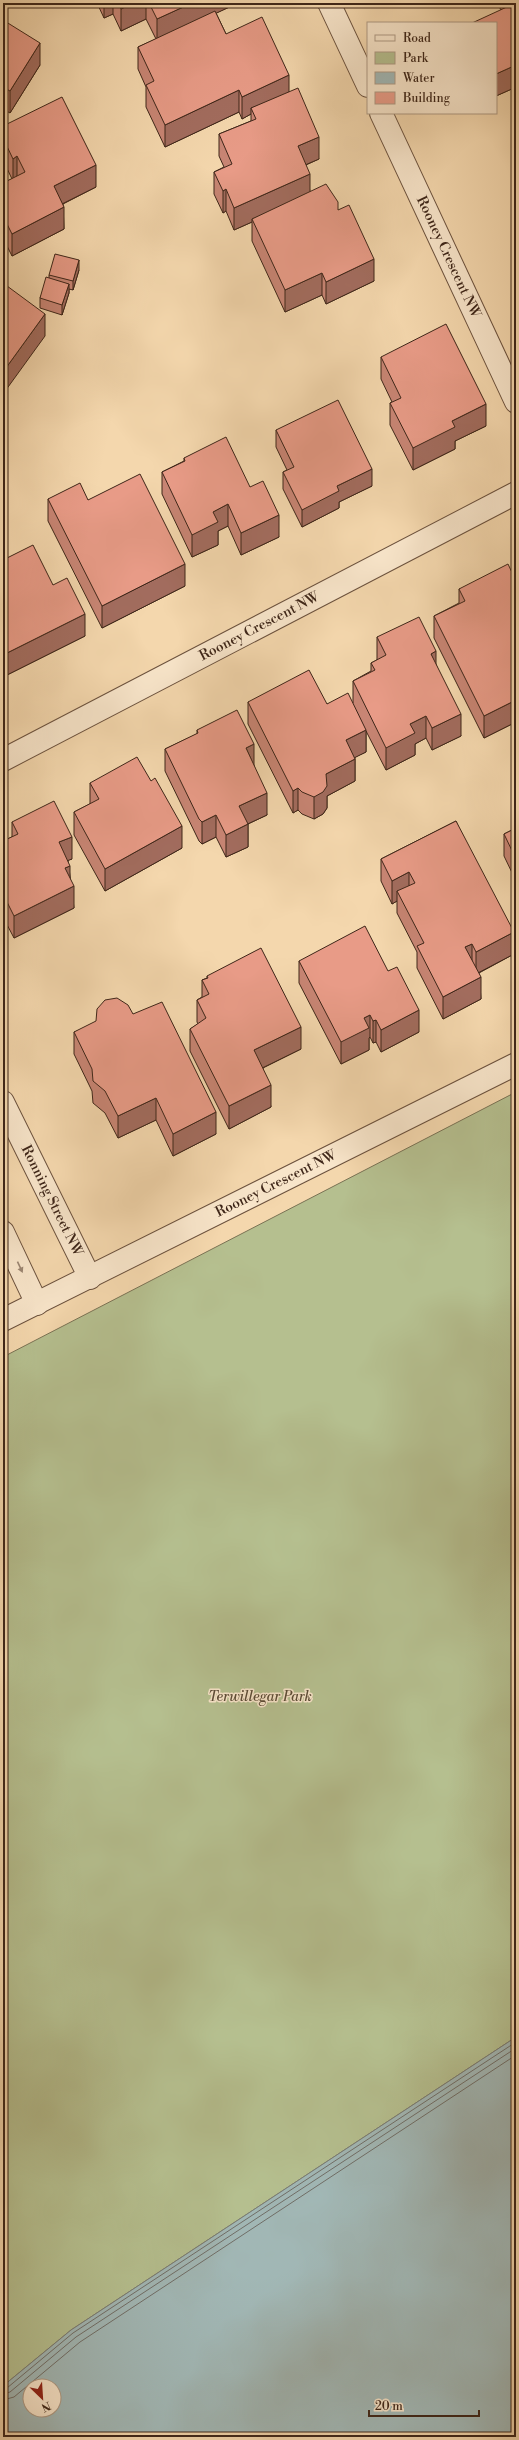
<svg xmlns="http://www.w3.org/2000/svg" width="519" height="2440" font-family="'Libre Bodoni',serif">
	<rect width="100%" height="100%" fill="#f4d7ad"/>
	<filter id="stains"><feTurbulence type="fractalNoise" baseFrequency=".005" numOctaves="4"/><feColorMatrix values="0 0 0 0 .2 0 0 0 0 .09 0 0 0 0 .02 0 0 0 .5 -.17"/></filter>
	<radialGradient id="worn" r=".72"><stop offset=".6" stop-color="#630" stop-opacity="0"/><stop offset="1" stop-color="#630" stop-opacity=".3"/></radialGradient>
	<path fill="#b5bf8f" stroke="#7a7254" d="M516,1092v945l-445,293 -68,56v-1029z"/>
	<path fill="#a1b7b5" stroke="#797d77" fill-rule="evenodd" d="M516,2037v400h-513v-51l68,-56zM30,2386h24v24h-24z"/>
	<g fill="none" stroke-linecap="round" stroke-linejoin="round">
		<g stroke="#706e67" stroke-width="1">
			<path d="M3,2389l4,-1 66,-55 443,-291"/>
			<path d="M3,2394l7,-2 66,-55 440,-289"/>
			<path d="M3,2400l11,-3 66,-55 436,-287"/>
		</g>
		<defs>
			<g id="minor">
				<path d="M329,3l39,83"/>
				<path id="s1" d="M381,113l135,289"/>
				<path id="s2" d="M3,760l513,-267"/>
				<path id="s3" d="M3,1102l87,176"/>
				<path d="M3,1232l34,72"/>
				<path id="s4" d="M3,1320l513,-256"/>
			</g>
		</defs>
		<use href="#minor" stroke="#6c523e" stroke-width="24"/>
		<use href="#minor" stroke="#f8e5ca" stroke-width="22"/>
	</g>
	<g fill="#c88574" stroke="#3e2619">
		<path d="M97,3h141l-22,10 10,21 63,57 30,68 -13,6 4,27 28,18 36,71 -48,23 -4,-9 -37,17 -33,-71v-19l-18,8 -8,-19 -3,2 -9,-19v-22l10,-5 -5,-11v-22l32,-13v-7l-9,5 -3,-7 -74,35 -19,-40v-20l-8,-18v-22l18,-8 -10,-20 -25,12 -8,-17 -9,4z"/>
		<path d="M497,3h19v107l-2,-6v-16l-18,8v-73l5,-13z"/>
		<path d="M3,20l37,45 -30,48 -7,-4z"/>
		<path d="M516,125v26l-2,-3v-22z"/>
		<path d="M3,126l93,61 -33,17 1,25 -52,27 -9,-18v-55l9,-4 -9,-19z"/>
		<path d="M79,270l-6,20 -4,-1v4l-7,22 -22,-7v-10l9,-20v-3z"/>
		<path d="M381,357l105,69 -31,15v8l-42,21 -23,-45v-22l2,-1 -11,-23z"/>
		<path d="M276,430l96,56 -33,16v6l-37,19 -19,-38v-17l4,-2 -11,-23z"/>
		<path d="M184,458l66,29 29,50 -38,18 -13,-29 -10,5v14l-26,12 -30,-63v-22l22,-11z"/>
		<path d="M48,499l40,1 97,86 -83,42 -54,-107z"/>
		<path d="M3,560l50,25 32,51 -78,39 -4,-8z"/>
		<path d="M516,581v141l-32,16 -50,-100v-22l25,-13v-14z"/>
		<path d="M377,637l59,27 25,72 -29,14 -6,-12 -11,6v11l-29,15 -20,-39v21l-11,5v24l-28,15v12l-4,6 -9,5 -12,-5 -4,-4 -5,3 -45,-89v-22l79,2 26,-1v-22l18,-10v-8l6,-3z"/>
		<path d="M197,730l57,35 13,50 -19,9v23l-22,10 -10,-20 -14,7 -3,-3 -34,-70v-22l32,-15z"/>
		<path d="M90,783l92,65 -77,43 -31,-56v-23l16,-8z"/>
		<path d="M456,821l58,133 -35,19 2,26 -38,20 -26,-51v-16l-20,-39v-12l-5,3 -11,-23v-22z"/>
		<path d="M12,822l60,37 -4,1 6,48 -60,30 -11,-21v-76l9,-4z"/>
		<path d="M516,828v53l-12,-25v-22z"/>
		<path d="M299,961l120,71 -38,20 -5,-10 -3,1 -3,-6 -1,1v12l-28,14 -42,-81z"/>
		<path d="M207,976l94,73 -38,19 8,39 -42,22 -39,-78v-22l8,-5 -1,-2v-22l5,-3v-17l5,-2z"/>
		<path d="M133,1014l83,120 -43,22 -17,-36 -38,18 -13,-25 -12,-10 -1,-12 -18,-37v-22z"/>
	</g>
	<g fill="#a26c5e" stroke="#3e2619">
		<path d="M104,3h9v11l-9,4z"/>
		<path d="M133,3h13v16l-25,12v-22z"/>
		<path d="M192,3h46l-81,38v-22z"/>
		<path d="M40,43v22l-30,48v-22z"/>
		<path d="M516,65v22l-2,-5v6l-18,8v-22z"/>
		<path d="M289,75v22l-38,11v6l-9,5v-22z"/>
		<path d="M239,90v22l-74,35v-22z"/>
		<path d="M319,137v22l-21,9v-22z"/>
		<path d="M17,156v22l-4,3v-22z"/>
		<path d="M96,165v22l-42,21v-22z"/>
		<path d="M310,174v22l-58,23v3l-18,8v-22z"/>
		<path d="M226,189v22l-3,2v-22z"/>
		<path d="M64,207v22l-52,27v-22z"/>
		<path d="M374,259v22l-48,23v-22z"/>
		<path d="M79,260v10l-6,20v-9z"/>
		<path d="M322,273v22l-37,17v-22z"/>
		<path d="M69,284v9l-7,22v-10z"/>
		<path d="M45,314v22l-42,58v-22z"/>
		<path d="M486,404v22l-31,15v8l-42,21v-22l39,-27z"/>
		<path d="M372,469v17l-33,16v6l-37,19v-17l35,-24z"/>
		<path d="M228,504v22l-10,5v14l-26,12v-22l21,-23z"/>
		<path d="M279,515v22l-38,18v-22z"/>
		<path d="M185,564v22l-83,42v-22z"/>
		<path d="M85,614v22l-78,39v-22z"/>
		<path d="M436,651v22l-5,-19z"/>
		<path d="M516,677v22l-3,-20z"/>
		<path d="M516,700v22l-32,16v-22z"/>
		<path d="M461,714v22l-29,14v-22z"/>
		<path d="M426,716v22l-11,6v11l-29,15v-22l24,-24z"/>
		<path d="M366,730v22l-20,10v-22z"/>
		<path d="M254,744v22l-8,-18z"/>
		<path d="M355,759v22l-28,15v12l-4,6 -9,5v-22l12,-23z"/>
		<path d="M298,788v22l-5,3v-22z"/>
		<path d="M267,793v22l-28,13v-22z"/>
		<path d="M216,815v22l-14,7v-22z"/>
		<path d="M248,824v23l-22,10v-22z"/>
		<path d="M182,826v22l-77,43v-22z"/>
		<path d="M72,837v22l-13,5v-22z"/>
		<path d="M70,866v22l-5,-20z"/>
		<path d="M409,872v22l-12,-3v10l-5,3v-23z"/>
		<path d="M74,886v22l-60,30v-22z"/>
		<path d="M514,932v22l-38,20v-22z"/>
		<path d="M472,944v22l-7,-19z"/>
		<path d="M481,977v22l-38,20v-22z"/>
		<path d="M419,1010v22l-38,20v-22z"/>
		<path d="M370,1015v22l-1,1v12l-28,14v-22l23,-24z"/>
		<path d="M376,1020v22l-3,1v-22z"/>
		<path d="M301,1027v22l-47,23v-22z"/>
		<path d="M271,1085v22l-42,22v-23z"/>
		<path d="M156,1098v22l-38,18v-22z"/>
		<path d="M216,1112v22l-43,22v-22z"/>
	</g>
	<g fill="#e89b87" stroke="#3e2619">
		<path d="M118,3h15l-12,6z"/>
		<path d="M149,3h43l-35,16z"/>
		<path d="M508,3h8v62l-20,9v-51h-24l37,-17z"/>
		<path d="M215,11l11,23 36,-17 27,58 -47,22 -3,-7 -74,35 -19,-40 8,-4 -16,-34z"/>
		<path d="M3,20l37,23 -30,48 -7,-4z"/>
		<path d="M516,81v6l-2,-5z"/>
		<path d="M298,88l21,49 -21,9 12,28 -76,34 -8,-19 -3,2 -9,-19 18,-8 -13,-30 37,-15 -5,-11z"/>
		<path d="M62,97l34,68 -42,21 10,21 -52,27 -9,-18v-33l22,-11 -8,-16 -4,3 -10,-21v-12z"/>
		<path d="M326,184l12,18v8l11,-5 25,54 -48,23 -4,-9 -37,17 -33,-71z"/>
		<path d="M55,254l24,6 -6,21 -24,-6z"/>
		<path d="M46,277l23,7 -7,21 -22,-7z"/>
		<path d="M3,283l42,31 -42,58z"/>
		<path d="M446,324l40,80 -34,17 3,6 -42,21 -23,-45 11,-5 -20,-41z"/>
		<path d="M338,400l34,69 -35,17 2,5 -37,19 -19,-38 11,-5 -18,-37z"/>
		<path d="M226,437l24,50 13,-6 16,34 -38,18 -13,-29 -15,8 5,10 -26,13 -30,-63 23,-11 -1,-3z"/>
		<path d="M140,474l45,90 -83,42 -54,-107 32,-16 8,17z"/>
		<path d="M33,545l20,40 14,-7 18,36 -78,39 -4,-8v-85z"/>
		<path d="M508,564l8,17v96l-3,2 3,5v16l-32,16 -50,-100 31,-15 -6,-12z"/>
		<path d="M419,617l17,34 -5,3 30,60 -29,14 -6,-12 -16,8 5,9 -29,15 -33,-67 22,-11 -4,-7 15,-8 -9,-18z"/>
		<path d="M309,670l18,34 21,-11 18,37 -20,10 9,19 -29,15 1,12 -4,6 -9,5 -12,-5 -4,-4 -5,3 -45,-89z"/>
		<path d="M237,710l17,34 -8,4 21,45 -28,13 9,18 -22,11 -10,-20 -14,7 -3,-3 -34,-70 33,-16 -1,-3z"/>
		<path d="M137,757l14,24 4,-3 27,48 -77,43 -31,-57 25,-13 -9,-16z"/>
		<path d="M54,801l18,36 -13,5 11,24 -5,2 9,18 -60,30 -11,-22v-53l15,-7 -6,-12z"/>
		<path d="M456,821l58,111 -38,20 -4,-8 -7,3 16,30 -38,20 -26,-51 7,-3 -27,-52 18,-8 -6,-11 -17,9 -11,-22z"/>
		<path d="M516,828v31l-12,-25z"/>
		<path d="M365,926l23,45 9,-4 22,43 -38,20 -5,-10 -3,1 -3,-6 -6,3 5,10 -28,14 -42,-81z"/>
		<path d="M261,948l40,79 -47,23 17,35 -42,21 -39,-77 16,-11 -9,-18 12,-6 -7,-14 6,-2 -1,-2z"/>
		<path d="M117,998l11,7 5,9 29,-12 54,110 -43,22 -17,-36 -38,18 -13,-25 -12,-10 -1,-12 -18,-37 22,-11 1,-12 8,-9z"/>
	</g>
	<defs><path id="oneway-solid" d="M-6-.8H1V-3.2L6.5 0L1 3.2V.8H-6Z"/></defs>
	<use fill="#9b8672" href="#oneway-solid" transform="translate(20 1267) rotate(65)"/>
	<g text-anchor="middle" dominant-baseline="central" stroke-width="3" stroke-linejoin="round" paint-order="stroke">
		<g font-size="14" fill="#3e2619" stroke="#f8e5ca">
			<text stroke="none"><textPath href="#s1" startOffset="159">Rooney Crescent NW</textPath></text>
			<text stroke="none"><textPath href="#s2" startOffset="289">Rooney Crescent NW</textPath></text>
			<text stroke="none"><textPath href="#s4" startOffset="305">Rooney Crescent NW</textPath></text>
			<text stroke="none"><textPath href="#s3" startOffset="110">Ronning Street NW</textPath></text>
		</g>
		<g font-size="14" font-style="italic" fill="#5c4c36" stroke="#f8e5ca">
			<text x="260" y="1697">Terwillegar Park</text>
		</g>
	</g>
	<rect width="519" height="2440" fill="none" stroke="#f4d7ad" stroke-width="16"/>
	<rect x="4" y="4" width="511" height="2432" fill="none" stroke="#3e2619" stroke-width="2"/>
	<rect x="8" y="8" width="503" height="2424" fill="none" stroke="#3e2619"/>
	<rect x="367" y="22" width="130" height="92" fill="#f8e5ca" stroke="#ae9983"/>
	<rect x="375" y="35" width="20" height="6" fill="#f8e5ca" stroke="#ae9983"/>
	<text x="403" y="42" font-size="12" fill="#3e2619">Road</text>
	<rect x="375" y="52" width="20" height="12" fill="#b5bf8f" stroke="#ae9983"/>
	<text x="403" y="62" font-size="12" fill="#3e2619">Park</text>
	<rect x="375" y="72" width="20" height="12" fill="#a1b7b5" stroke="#ae9983"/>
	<text x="403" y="82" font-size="12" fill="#3e2619">Water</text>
	<rect x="375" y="92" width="20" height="12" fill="#e89b87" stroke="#ae9983"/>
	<text x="403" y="102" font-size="12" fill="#3e2619">Building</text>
	<g transform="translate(42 2398) rotate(155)"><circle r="19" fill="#f8e5ca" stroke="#ae9983"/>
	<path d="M0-3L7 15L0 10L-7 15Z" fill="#8f2418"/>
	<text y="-6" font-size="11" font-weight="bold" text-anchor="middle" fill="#3e2619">N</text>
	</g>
	<path d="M369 2410v6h110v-6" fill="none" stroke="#3e2619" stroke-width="2"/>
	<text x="375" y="2410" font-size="12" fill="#3e2619" stroke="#f8e5ca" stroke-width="3" paint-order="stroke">20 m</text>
	<rect width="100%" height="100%" filter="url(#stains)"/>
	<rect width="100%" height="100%" fill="url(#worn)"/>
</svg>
